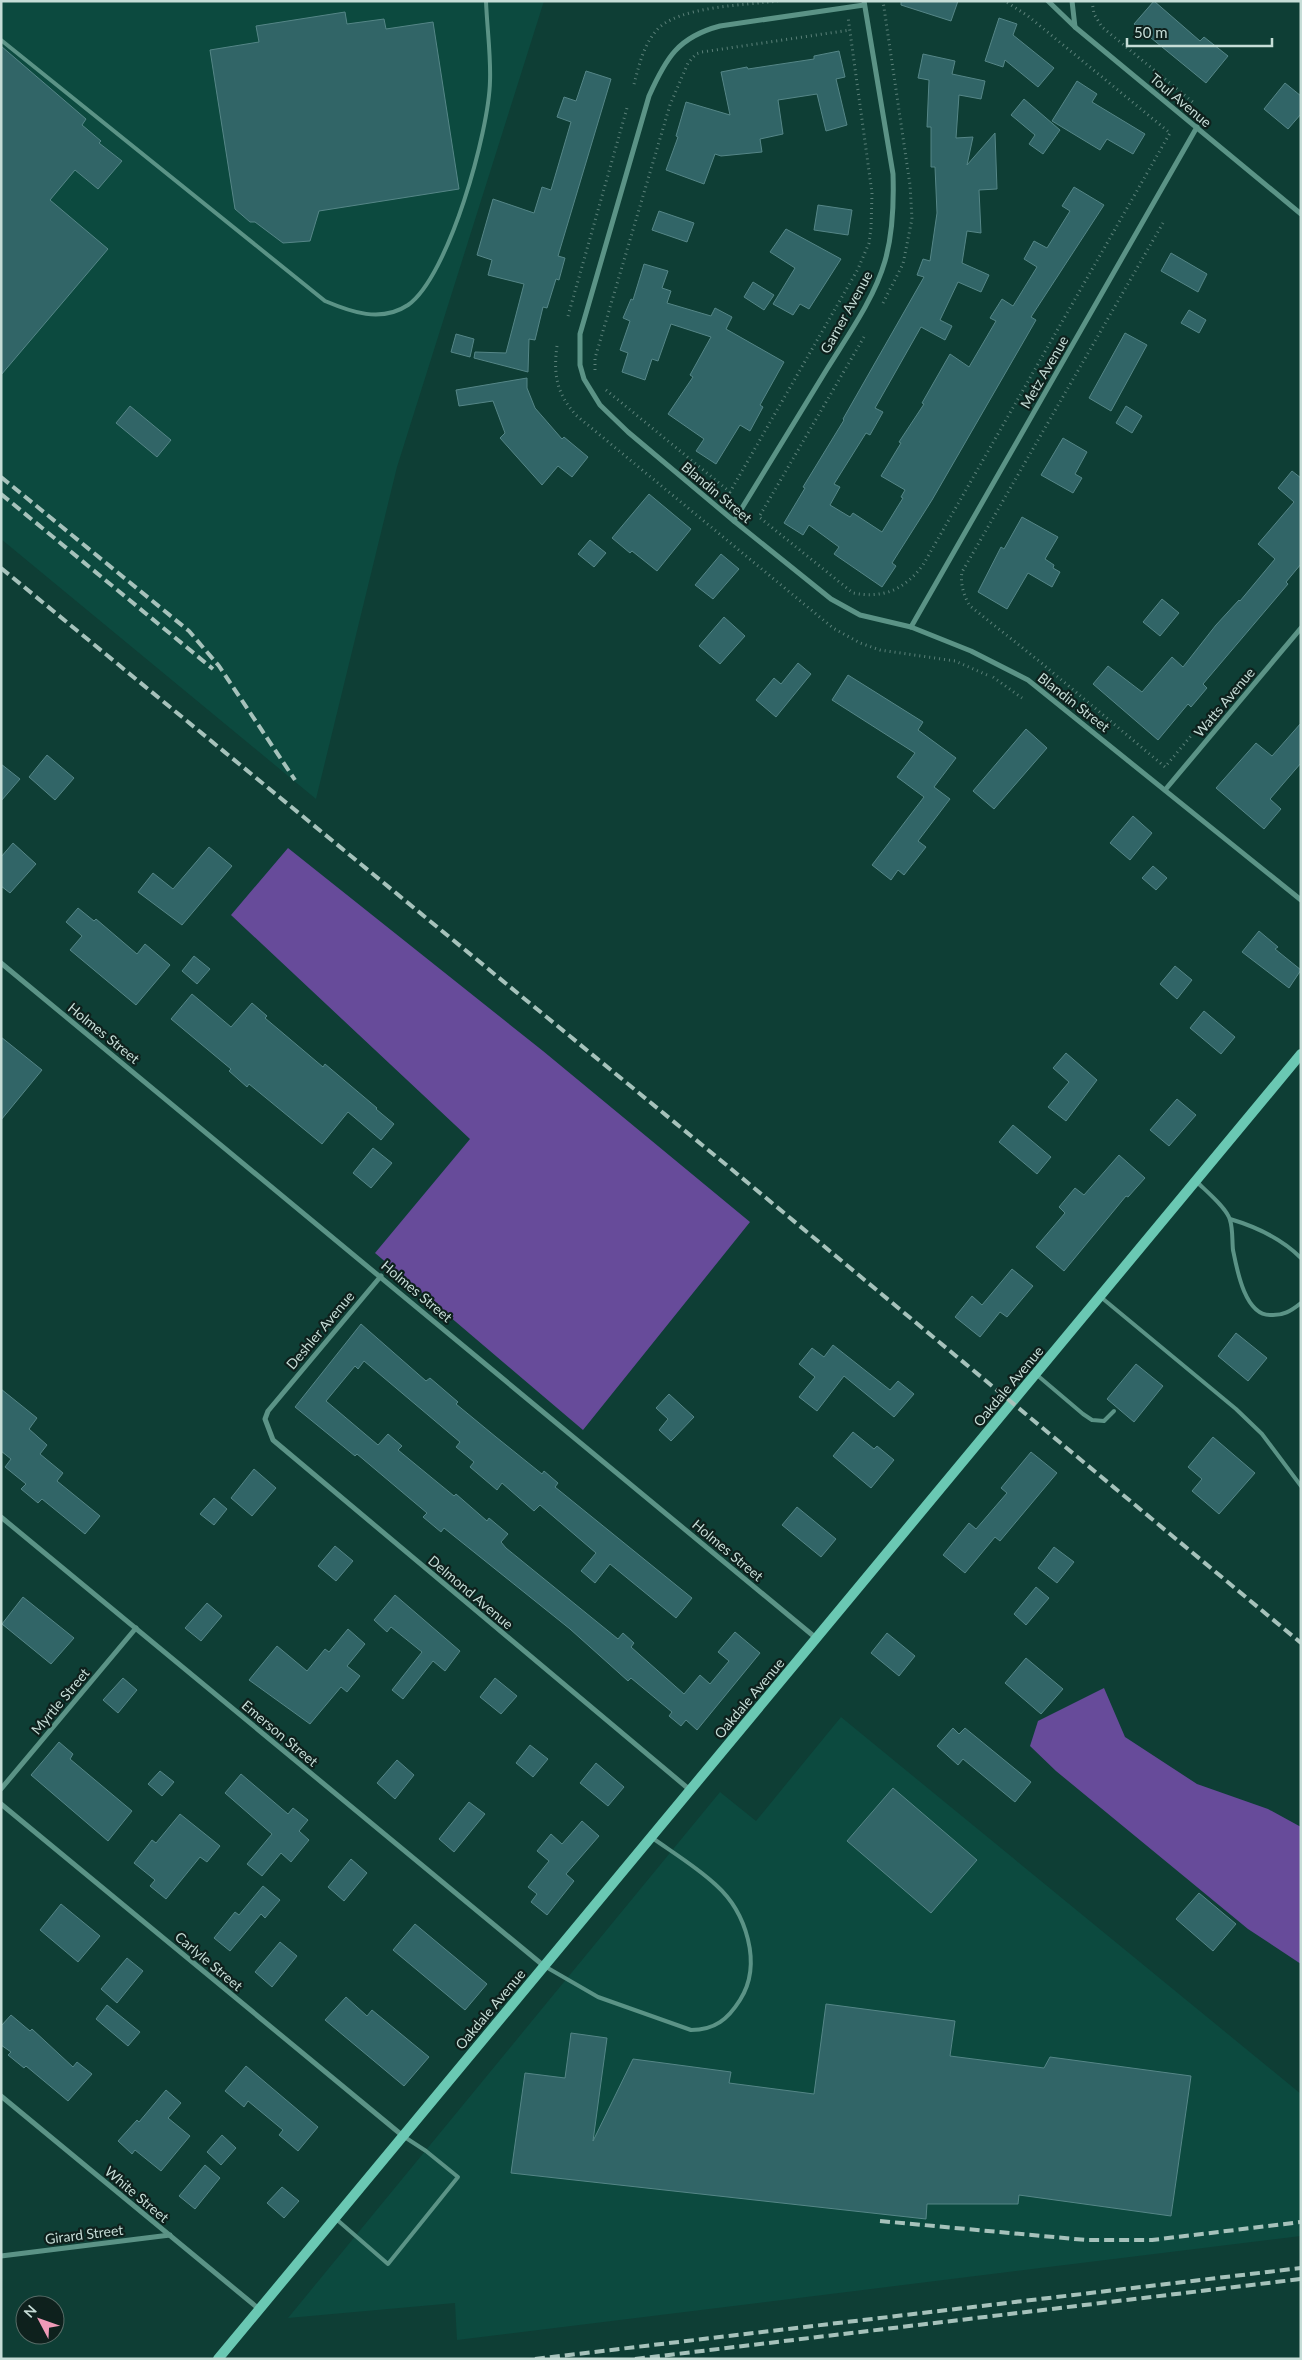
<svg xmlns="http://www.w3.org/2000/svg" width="1302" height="2360" font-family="Lato,sans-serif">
	<rect width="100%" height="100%" fill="#0e3e35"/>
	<g fill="#0c4a3f">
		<path d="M1,1h543l-147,466 -81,332 -315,-260z"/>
		<path d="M841,1717l460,377v142l-844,104 -2,-37 -167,15 432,-526 36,29z"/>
	</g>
	<g fill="#674b9a">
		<path d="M288,848l255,203 207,171 -167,208 -208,-177 95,-114 -239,-224z"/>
		<path d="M1104,1688l21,49 72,47 71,25 33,18v137l-53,-35 -192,-158 -26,-25 8,-25z"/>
	</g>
	<g fill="#316567" stroke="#558687">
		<path d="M901,1h57l-7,20 -50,-16z"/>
		<path d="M1154,1l46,40 4,-4 24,19 -22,27 -72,-59z"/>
		<path d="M345,12l2,12 37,-5 2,10 47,-7 26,167 -140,22 -9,30 -27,2 -28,-21h-5l-15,-13 -25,-159 49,-8 -3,-16z"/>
		<path d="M999,18l18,6 -4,11 41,33 -16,19 -33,-27 -2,7 -18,-6z"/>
		<path d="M1,46l85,73 -4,6 19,16 -2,2 23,18 -24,28 -23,-19 -25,30 58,49 -107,126z"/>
		<path d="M839,51l6,26 -9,2 11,46 -21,6 -9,-37 -39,6 5,34 -23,5 2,13 -41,4 -6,-2 -11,30 -38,-14 12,-33 -2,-1 10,-34 44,13 -9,-43 26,-5 1,2 66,-10v-3z"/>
		<path d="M923,54l32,7 -3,13 33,7 -4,18 -22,-4 -3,43 17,-1 -6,28 28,-32 2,56 -18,1 2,43 -14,-2 -5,32 27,12 -8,17 -23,-10 -18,38 12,6 -7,14 -24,-13 -46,81 8,4 -13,23 -4,-2 -32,51 6,3 -10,18 20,12 3,-4 29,19 21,-34 -2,-1 4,-7 -24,-14 20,-33 -2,-1 25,-38 -2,-1 28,-49 19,13 27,-46 -6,-3 12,-19 11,7 24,-39 -13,-8 10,-18 13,7 23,-37 -8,-5 12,-19 30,18 -73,112 5,3 -104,180 -40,63 4,3 -14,21 -48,-33 5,-7 -30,-22 -6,10 -19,-12 21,-35 -2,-1 41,-67 -1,-1 81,-142 -7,-2 6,-16 7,2 7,-48 -2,-46h-4v-40h-4l2,-47 -11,-2z"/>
		<path d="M586,71l25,8 -53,177 7,2 -6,22 -3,-1 -9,29 -4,-1 -8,33 -6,-1 -1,33 -54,-14 1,-6 31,1 18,-69 -36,-9 4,-15 -15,-5 16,-56 41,14 8,-26 9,3 20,-68 -14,-5 7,-20 12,4z"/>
		<path d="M1077,81l20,13 -5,8 53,32 -12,20 -26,-15 -7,11 -48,-29z"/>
		<path d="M1285,83l16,13v18l-13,15 -24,-20z"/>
		<path d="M1024,99l36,31 -17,24 -14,-10 6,-9 -24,-20z"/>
		<path d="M818,205l34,5 -4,25 -34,-5z"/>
		<path d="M659,211l35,12 -7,19 -35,-12z"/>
		<path d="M786,229l55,30 -32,50 -9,-5 -7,11 -20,-11 22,-36 -25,-16z"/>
		<path d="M1171,253l36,21 -9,18 -37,-21z"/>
		<path d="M644,264l24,7 -6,17 9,3 -4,12 44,13 4,-8 17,9 -6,12 58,33 -24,43 3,2 -13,24 -10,-6 -24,39 -20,-13 8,-12 -36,-25 25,-37 -3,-2 21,-38 -40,-13 -13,37 -6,-2 -7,21 -23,-8 6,-19 -8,-3 10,-29 -7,-3 8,-19 2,1z"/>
		<path d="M753,282l21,13 -10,15 -20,-13z"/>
		<path d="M1189,310l17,10 -7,13 -18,-10z"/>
		<path d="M1125,333l22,12 -36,66 -22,-13z"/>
		<path d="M456,334l18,5 -4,18 -19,-5z"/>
		<path d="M527,378v10l8,20 27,31 2,-2 24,20 -16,20 -14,-11 -16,19 -42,-47 5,-5 -12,-32 -34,5 -3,-16z"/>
		<path d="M130,406l41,34 -14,17 -41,-34z"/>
		<path d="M1126,406l16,10 -10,17 -16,-10z"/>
		<path d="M1063,438l24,14 -12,22 7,4 -9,15 -32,-18z"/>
		<path d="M1292,471l9,7v86l-15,18 2,2 -85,100 4,4 -16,19 -3,-3 -30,36 -65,-56 15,-18 34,26 30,-35 11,10 33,-42 23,-25 1,1 35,-42 -17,-15 36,-42 -16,-14z"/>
		<path d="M649,494l42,35 -34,42 -25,-20 -2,2 -18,-15z"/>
		<path d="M1022,517l36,20 -13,22 9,6 -1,3 7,4 -8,15 -24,-14 -21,36 -29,-17 23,-45 3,2z"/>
		<path d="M590,540l16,13 -12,14 -16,-13z"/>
		<path d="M721,554l18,15 -26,30 -18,-14z"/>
		<path d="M1162,599l17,14 -19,23 -17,-14z"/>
		<path d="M724,617l21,19 -25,28 -21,-18z"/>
		<path d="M798,663l13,11 -35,43 -20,-17 18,-22 7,6z"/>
		<path d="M848,675l75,47 -5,8 38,28 -22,29 16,12 -32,42 8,6 -22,28 -6,-5 -7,10 -19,-15 52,-68 -27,-20 18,-24 -83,-53z"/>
		<path d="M1301,723v40l-31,36 11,10 -17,20 -48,-41 40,-45 16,13z"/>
		<path d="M1026,729l21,19 -53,61 -21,-18z"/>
		<path d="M47,755l27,23 -19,22 -26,-23z"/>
		<path d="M1,764l19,15 -19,22z"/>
		<path d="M1133,816l19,17 -22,27 -20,-17z"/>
		<path d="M13,843l23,21 -26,29 -9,-7v-29z"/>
		<path d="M209,847l23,19 -50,59 -44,-33 15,-19 20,16z"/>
		<path d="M1153,866l14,12 -11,12 -14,-12z"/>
		<path d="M78,908l16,13 2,-2 41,35 8,-10 25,21 -34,40 -66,-55 12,-14 -16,-14z"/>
		<path d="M1259,931l19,16 -3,2 26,21 -12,18 -47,-36z"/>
		<path d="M194,956l16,13 -13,15 -15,-13z"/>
		<path d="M1175,966l17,14 -15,19 -17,-15z"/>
		<path d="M192,994l39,33 21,-24 15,13 -2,2 58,49 2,-3 52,44 -1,1 18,15 -13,16 -33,-28 -26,32 -73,-60 -2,3 -18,-16 2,-2 -60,-50z"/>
		<path d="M1204,1011l31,26 -14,17 -31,-26z"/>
		<path d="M1,1037l41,33 -41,50z"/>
		<path d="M1066,1053l31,27 -31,41 -18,-14 21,-25 -16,-14z"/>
		<path d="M1177,1099l19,16 -27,31 -19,-16z"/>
		<path d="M1013,1125l38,32 -14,17 -38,-32z"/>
		<path d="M373,1148l19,15 -21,25 -18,-15z"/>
		<path d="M1119,1155l26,23 -17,19 -2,-1 -62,75 -28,-24 29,-34 -6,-6 16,-19 9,7z"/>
		<path d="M1012,1269l21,17 -26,31 -7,-5 -20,25 -25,-20 17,-21 10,9z"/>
		<path d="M361,1324l65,57 4,-3 28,24 -2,2 40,33 46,37 2,-3 14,12 -3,4 137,111 -16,20 -66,-54 -15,19 -14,-12 15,-18 -56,-48 -6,6 -32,-28 -5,7 -27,-23 4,-5 -18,-15 4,-5 -96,-81 -6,8 -3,-3 -29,35 52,44 10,-11 14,12 -4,4 56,46 2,-2 31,27 2,-3 19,16 -7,8 5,6 112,91 5,-6 11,10 -3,4 53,47 16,-19 10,9 19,-23 -11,-9 17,-20 25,21 -63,77 -11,-10 -5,6 -12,-10 3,-4 -41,-34 -3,3 -58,-52 -126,-101 -3,4 -18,-15 4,-4 -70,-59 -2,2 -60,-49z"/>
		<path d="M1236,1333l31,25 -19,23 -30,-25z"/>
		<path d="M833,1345l57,45 8,-9 16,13 -20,23 -50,-41 -27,35 -18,-14 16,-20 -16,-13 13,-16 12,9z"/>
		<path d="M1136,1364l27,22 -29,36 -27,-23z"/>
		<path d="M1,1389l36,29 -8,11 18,16 -7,9 23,19 -6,8 43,35 -15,18 -43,-35 -4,4 -17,-14 5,-5 -21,-17 6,-8 -10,-8z"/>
		<path d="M669,1394l25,23 -23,24 -12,-11 9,-11 -12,-11z"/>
		<path d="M853,1432l21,17 3,-3 17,14 -23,28 -38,-32z"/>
		<path d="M1213,1437l42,36 -36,41 -27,-23 10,-12 -14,-12z"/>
		<path d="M1031,1452l26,21 -57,68 -5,-4 -30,36 -22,-18 26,-32 7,6 31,-36 -6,-5z"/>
		<path d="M254,1469l22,19 -24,28 -21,-18z"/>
		<path d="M214,1498l13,11 -13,16 -14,-11z"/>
		<path d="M797,1507l39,32 -15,18 -39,-32z"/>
		<path d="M335,1546l18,15 -17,20 -18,-15z"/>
		<path d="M1054,1547l20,15 -17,21 -19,-15z"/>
		<path d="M1036,1587l13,11 -23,27 -12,-11z"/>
		<path d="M395,1595l65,56 -15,20 -12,-10 -30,38 -11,-9 30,-38 -31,-25 -4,5 -13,-12z"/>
		<path d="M23,1597l51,41 -23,26 -49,-40z"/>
		<path d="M207,1603l15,13 -21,25 -16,-13z"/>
		<path d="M348,1629l17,15 -18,22 13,10 -13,16 -6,-5 -31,37 -61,-44 28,-34 30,25 18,-22 4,3z"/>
		<path d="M887,1633l28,23 -16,20 -28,-23z"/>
		<path d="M1026,1658l37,31 -22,25 -36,-31z"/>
		<path d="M123,1678l14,12 -19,23 -15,-13z"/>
		<path d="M495,1678l22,18 -16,18 -21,-17z"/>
		<path d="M953,1728l6,6 6,-6 66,54 -16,20 -52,-43 -5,6 -21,-19z"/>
		<path d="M59,1742l14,12 -3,5 62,52 -24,30 -77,-66z"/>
		<path d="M530,1745l18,14 -15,18 -17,-14z"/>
		<path d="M397,1760l17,15 -19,24 -18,-16z"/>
		<path d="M596,1763l28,24 -16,19 -28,-23z"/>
		<path d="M160,1771l14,11 -12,14 -14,-12z"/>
		<path d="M241,1774l47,40 5,-6 15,12 -9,11 10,9 -18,22 -10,-9 -19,23 -15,-12 25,-30 -47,-41z"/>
		<path d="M893,1788l84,72 -46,53 -84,-72z"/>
		<path d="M469,1802l16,12 -31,38 -15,-13z"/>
		<path d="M180,1814l40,32 -13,16 -7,-5 -34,42 -16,-13 5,-6 -21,-17 18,-23 4,3z"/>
		<path d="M582,1821l17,15 -33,38 8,7 -27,34 -16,-13 6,-8 -9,-7 21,-26 -12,-10 14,-17 11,10z"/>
		<path d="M351,1859l16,14 -23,28 -16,-14z"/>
		<path d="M263,1886l17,14 -15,18 -4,-4 -31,37 -16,-13 21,-26 4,3z"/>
		<path d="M1199,1893l37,31 -23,27 -37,-32z"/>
		<path d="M61,1904l39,32 -22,26 -38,-32z"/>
		<path d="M415,1924l72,60 -22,26 -72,-60z"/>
		<path d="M280,1942l17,14 -25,31 -17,-15z"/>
		<path d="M127,1958l16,13 -26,32 -16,-14z"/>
		<path d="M346,1997l21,19 5,-6 57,47 -25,29 -79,-66z"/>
		<path d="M826,2004l129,17 -5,35 94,12 6,-11 141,19 -20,140 -152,-21 -1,9h-91l-1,15 -415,-46 14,-100 40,5 6,-45 36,5 -14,103 40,-82 98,13 -2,11 85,11z"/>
		<path d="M107,2005l33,27 -12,14 -32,-27z"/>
		<path d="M11,2015l19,16 2,-2 41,38 4,-5 15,12 -24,27 -42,-35 -2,2 -16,-13 3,-3 -10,-7v-19z"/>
		<path d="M246,2066l72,61 -20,24 -19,-16 4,-5 -35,-29 -4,6 -19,-16z"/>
		<path d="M166,2090l15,13 -13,15 22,18 -29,35 -26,-21 -3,4 -14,-13 19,-21 2,2z"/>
		<path d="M222,2135l14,13 -15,17 -14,-13z"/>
		<path d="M205,2165l15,13 -25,31 -16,-13z"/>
		<path d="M282,2187l17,14 -15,17 -17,-15z"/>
	</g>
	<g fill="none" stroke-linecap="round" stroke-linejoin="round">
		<g stroke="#5b8079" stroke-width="3" stroke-dasharray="1 4" stroke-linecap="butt">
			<path d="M1092,1l2,13 8,13 92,76"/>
			<path d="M634,84c5,-18 9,-38 22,-53 20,-25 91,-26 122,-30"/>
			<path d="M1163,223l-201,349c-2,11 2,25 8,34l69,55 126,106 30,-36"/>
			<path d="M883,303l20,-39 9,-45 -2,-34 -27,-184"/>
			<path d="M568,316l59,-208"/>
			<path d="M864,337l-105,180 94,76c31,6 52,-4 70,-28l247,-432 -142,-117 -23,-15"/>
			<path d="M557,346c-4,29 0,49 20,70l256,212 27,15 20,7 75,11 32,14"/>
			<path d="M595,370v-12l75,-253 18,-42 8,-9 6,-2 148,-22"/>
			<path d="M606,390l124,102 128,-223 11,-26 2,-15 1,-35 -24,-176"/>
			<path d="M993,677l29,21"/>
		</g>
		<g stroke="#5b9386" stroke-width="4">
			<path d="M1,40l324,261c26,11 56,22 83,4 41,-29 81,-174 82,-224 1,-26 -3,-53 -4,-80"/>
			<path d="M1197,1182c9,9 30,26 33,38 3,9 2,21 3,30 4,20 12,65 37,65 13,1 21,-4 31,-12"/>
			<path d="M1230,1219c27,8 51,19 71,39"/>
			<path d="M1102,1298l134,111 26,25 39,52"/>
			<path d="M1037,1375l46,39 9,6 12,1 10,-10"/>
			<path d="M546,1967l52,30 93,33c24,0 37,-11 49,-30 23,-36 6,-88 -24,-115 -19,-18 -44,-33 -65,-48"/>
			<path d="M335,2218l53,46 70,-87 -32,-26 -23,-15"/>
		</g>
		<g stroke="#5b9386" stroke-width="5">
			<path d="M1048,1l27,26 226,187"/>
			<path d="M1072,1l3,26"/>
			<path d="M864,5l-144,21c-42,11 -54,32 -71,70l-69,238v31l4,14 16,26 28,27 106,89 97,78 29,16 51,12 60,24 57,29 273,220"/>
			<path d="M734,521c31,-51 62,-102 93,-152 21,-34 47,-70 58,-108 8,-28 9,-57 8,-87l-29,-173"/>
			<path d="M911,627l286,-500"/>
			<path d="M1165,790l136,-162"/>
			<path d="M1,963l815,675"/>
			<path d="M381,1276l-113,135 -3,8 8,21 417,350"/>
			<path d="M1,1517l543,449"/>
			<path d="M1,1789l135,-161"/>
			<path d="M1,1804l402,332"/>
			<path d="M1,2096l258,213"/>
			<path d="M1,2256l169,-21"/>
		</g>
		<path stroke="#6ac8b3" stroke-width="10" d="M218,2359l1083,-1305"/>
		<g stroke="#a6c2bb" stroke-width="4" stroke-dasharray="10 5" stroke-linecap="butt">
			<path d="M1,477l188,154 30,35 76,114"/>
			<path d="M1,494l212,175"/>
			<path d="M1,568l723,595 577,480"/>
			<path d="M880,2221l206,19h66l149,-18"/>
			<path d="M535,2359l766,-91"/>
			<path d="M635,2359l666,-80"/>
		</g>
	</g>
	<g text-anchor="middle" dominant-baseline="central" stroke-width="4.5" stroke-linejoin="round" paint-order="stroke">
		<g font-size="14" fill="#c6ddd7" stroke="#0e211d">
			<text transform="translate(1181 100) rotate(40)">Toul Avenue</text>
			<text transform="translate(846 312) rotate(-61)">Garner Avenue</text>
			<text transform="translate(1044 372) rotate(-60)">Metz Avenue</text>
			<text transform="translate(717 492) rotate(40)">Blandin Street</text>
			<text transform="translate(1074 702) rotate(38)">Blandin Street</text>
			<text transform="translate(1224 702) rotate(-50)">Watts Avenue</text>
			<text transform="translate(104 1033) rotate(39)">Holmes Street</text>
			<text transform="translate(417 1291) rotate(40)">Holmes Street</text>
			<text transform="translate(320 1330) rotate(-50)">Deshler Avenue</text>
			<text transform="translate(1008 1386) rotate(-50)">Oakdale Avenue</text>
			<text transform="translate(728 1550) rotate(40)">Holmes Street</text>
			<text transform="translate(471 1592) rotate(40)">Delmond Avenue</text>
			<text transform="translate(749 1698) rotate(-50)">Oakdale Avenue</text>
			<text transform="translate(60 1701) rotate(-50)">Myrtle Street</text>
			<text transform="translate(280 1733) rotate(40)">Emerson Street</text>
			<text transform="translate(209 1961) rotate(40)">Carlyle Street</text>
			<text transform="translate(490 2009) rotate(-50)">Oakdale Avenue</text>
			<text transform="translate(137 2194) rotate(40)">White Street</text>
			<text transform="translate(84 2234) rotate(-7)">Girard Street</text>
		</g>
	</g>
	<rect width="1302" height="2360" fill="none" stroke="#c6ddd7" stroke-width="5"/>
	<g transform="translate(40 2320) rotate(311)"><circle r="24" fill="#0e211d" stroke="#586c67"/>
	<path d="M0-4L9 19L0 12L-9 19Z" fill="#ef9ab7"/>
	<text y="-8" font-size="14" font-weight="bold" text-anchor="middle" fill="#c6ddd7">N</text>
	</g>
	<path d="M1127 38v8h145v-8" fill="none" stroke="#c6ddd7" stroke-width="2.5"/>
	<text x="1134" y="38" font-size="15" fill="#c6ddd7" stroke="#0e211d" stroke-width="4" paint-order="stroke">50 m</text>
</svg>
